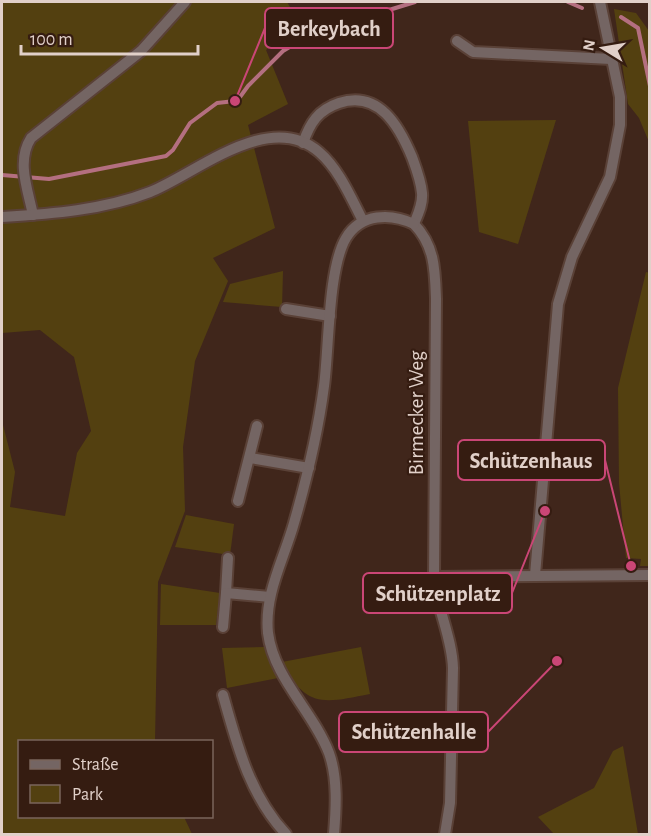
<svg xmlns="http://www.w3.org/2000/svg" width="651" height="836" font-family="'Alegreya Sans',sans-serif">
	<rect width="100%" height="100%" fill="#40261b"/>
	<g fill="#534010">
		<path d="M2,2h285l12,20 -33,28 22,54 -40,21 27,103 -62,30 15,23 -33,80 -12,86 2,64 -27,71 -3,159 -135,1v74l164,1 8,17h-190v-413l13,51 -5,35 55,9 12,-63 14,-22 -17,-74 -34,-27 -38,3z"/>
		<path d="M614,9l22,4 13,18v111l-10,-24 -11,-14z"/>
		<path d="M556,120l-38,124 -39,-12 -11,-111z"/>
		<path d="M283,271l-1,36 -59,-5 7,-18z"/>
		<path d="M646,272l4,1v293h-10l1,-7 -15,-1 -7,-75 -1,-95z"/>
		<path d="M186,515l48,9 -4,31 -55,-8z"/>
		<path d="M161,584l59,9 -4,32h-56z"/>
		<path d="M264,647l14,31 -51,10 -5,-40z"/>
		<path d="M361,647l9,47c-46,9 -64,15 -88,-32z"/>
		<path d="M623,746l15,88h-84l-16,-17 56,-29 19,-37z"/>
	</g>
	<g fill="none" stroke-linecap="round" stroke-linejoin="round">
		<g stroke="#b46f80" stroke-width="4">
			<path d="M568,2l14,6"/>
			<path d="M621,17l17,11 12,58"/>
			<path d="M2,175l47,4 117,-23 7,-6 17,-27 27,-20 18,-2 5,-4 8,-11 35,-35 28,-17 104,-32"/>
		</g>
		<defs>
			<g id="street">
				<path d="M457,41l16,11 138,7"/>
				<path d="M303,143c7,-20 15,-33 36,-40 40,-13 60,23 73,54 4,11 9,24 10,36 1,11 -4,21 -8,31 21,22 21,46 22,75l-2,278c3,32 18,60 19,91l-3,135 -5,31"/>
				<path d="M33,215c-5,-25 -17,-54 -2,-77l110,-87 44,-49"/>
				<path d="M2,217c49,-3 102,-7 148,-25 47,-19 119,-83 169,-40 20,17 32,46 44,69"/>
				<path d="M286,309l44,7"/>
				<path d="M250,458l59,10"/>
				<path d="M238,501l19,-75"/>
				<path d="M535,575l23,-271 14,-47 38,-80 10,-52v-28l-20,-95"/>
				<path d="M434,577l216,-2"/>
				<path d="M226,593l2,-35"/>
				<path d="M223,627l3,-34 44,4"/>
				<path d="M223,695c14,50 27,101 63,139"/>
				<path d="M334,834c2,-25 4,-56 -5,-81 -16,-42 -55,-74 -61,-120 -4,-39 16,-74 26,-110 13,-45 24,-91 30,-137 5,-37 4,-118 22,-148 15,-25 45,-25 68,-14"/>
			</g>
		</defs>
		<use href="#street" stroke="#5a4137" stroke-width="14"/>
		<use href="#street" stroke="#746563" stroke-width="10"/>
	</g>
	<g text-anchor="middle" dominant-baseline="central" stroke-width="4.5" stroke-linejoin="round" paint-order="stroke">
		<g font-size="21" fill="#e1d0c9" stroke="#351c11">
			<text transform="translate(416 413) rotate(-90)">Birmecker Weg</text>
		</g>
	</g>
	<path fill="none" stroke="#ca4676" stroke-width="2" d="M235 101L265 28M631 566L605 460M545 511L512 593M557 661L488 732"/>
	<g fill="#ca4676" stroke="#351c11" stroke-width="2">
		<circle cx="235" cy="101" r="6"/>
		<circle cx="631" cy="566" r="6"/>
		<circle cx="545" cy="511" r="6"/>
		<circle cx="557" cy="661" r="6"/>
	</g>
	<g fill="#351c11" stroke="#ca4676" stroke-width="2">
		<rect x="265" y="8" width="128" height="40" rx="6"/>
		<rect x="458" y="440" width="147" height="40" rx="6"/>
		<rect x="363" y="573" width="149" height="40" rx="6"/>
		<rect x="339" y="712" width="149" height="40" rx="6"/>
	</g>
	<g font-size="22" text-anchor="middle" font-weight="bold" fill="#e1d0c9">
		<text x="329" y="36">Berkeybach</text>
		<text x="531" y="468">Schützenhaus</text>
		<text x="438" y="601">Schützenplatz</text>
		<text x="414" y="739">Schützenhalle</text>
	</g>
	<rect width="651" height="836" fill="none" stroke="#e1d0c9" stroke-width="6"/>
	<rect x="18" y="740" width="195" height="78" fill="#351c11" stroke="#7a645b" stroke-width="1.5"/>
	<rect x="30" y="760" width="30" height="9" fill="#746563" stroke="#7a645b" stroke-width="1.5"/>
	<text x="72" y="770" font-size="18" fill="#e1d0c9">Straße</text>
	<rect x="30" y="785" width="30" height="18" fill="#534010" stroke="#7a645b" stroke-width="1.5"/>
	<text x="72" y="800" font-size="18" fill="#e1d0c9">Park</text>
	<g transform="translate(603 48) rotate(281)" stroke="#351c11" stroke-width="4.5" paint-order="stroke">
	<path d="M0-4.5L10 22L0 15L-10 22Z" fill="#e1d0c9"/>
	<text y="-9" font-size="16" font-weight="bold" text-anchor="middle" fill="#e1d0c9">N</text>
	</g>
	<path d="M21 45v9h177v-9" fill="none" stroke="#e1d0c9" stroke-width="3"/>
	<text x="30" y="45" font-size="18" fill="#e1d0c9" stroke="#351c11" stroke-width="4.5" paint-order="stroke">100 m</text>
</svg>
